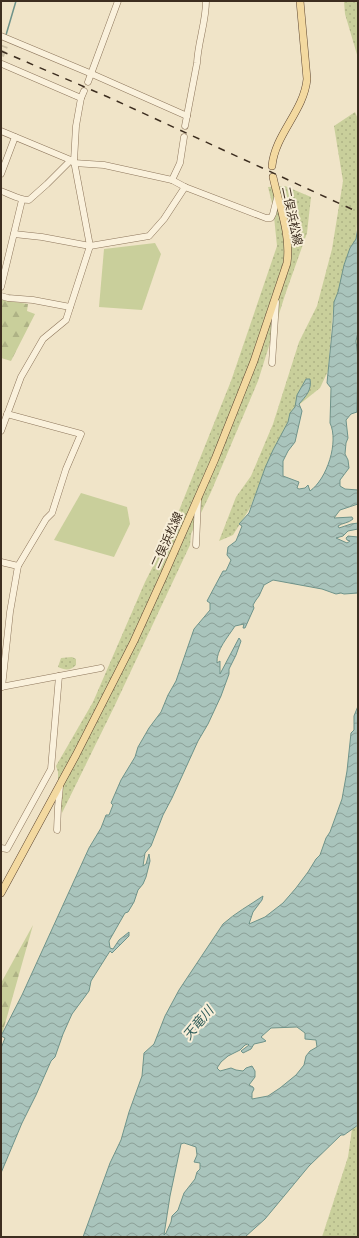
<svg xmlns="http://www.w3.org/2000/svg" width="359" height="1238" font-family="'Crimson Pro','Noto Sans JP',serif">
	<defs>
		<pattern id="grass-dots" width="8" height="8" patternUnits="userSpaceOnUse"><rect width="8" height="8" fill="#c9cf9b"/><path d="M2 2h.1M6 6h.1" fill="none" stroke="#aeb285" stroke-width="1.8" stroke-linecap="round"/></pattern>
		<pattern id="forest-firs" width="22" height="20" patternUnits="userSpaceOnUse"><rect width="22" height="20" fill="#c9cf9b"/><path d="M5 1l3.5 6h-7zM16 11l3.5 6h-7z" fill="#aeb285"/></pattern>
		<pattern id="water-waves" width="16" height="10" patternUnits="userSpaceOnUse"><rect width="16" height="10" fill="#a9c4bc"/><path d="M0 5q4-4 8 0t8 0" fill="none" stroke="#8ba098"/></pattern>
	</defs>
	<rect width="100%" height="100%" fill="#f0e4c8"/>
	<g fill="url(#grass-dots)">
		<path d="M344,1h14v57l-13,-44z"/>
		<path d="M355,112l3,7v87l-2,33 -23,71 -5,61 -8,17 -25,20 -32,67 -13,33 -17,27 -14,6 17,-44 15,-21 22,-52 26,-82 18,-36 15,-57 11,-68 -9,-55z"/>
		<path d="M285,186l26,11 -4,36 -22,62 -27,86 -47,111 -20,42 -1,11 -75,160 -53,108 -4,-26v-15l-2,-6 37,-64 52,-120 25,-49 61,-152 46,-135 -4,-39 -5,-20z"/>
		<path d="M72,657l4,2v6c-6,6 -11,5 -18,2l3,-9z"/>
		<path d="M358,1126v111h-36l26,-80 4,-28z"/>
	</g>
	<g fill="url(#forest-firs)">
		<path d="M1,299l14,3 13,2 -1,7 8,3 -24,47 -10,-3z"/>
		<path d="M33,925l-32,113v-55z"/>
	</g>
	<g fill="#c9cf9b">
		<path d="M155,243l6,11 -19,56 -43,-3 5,-58z"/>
		<path d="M81,493l46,14 3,17 -16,33 -60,-17z"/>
	</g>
	<g fill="url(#water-waves)" stroke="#6f938a" fill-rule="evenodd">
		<path d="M358,227v105l-2,9 2,16 -1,55 -6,2 -5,6 2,18 -2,5 -1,11 3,6 1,8 -9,12v6l5,3 13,1v14l-18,6 -6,8 18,-1 1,2c-4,4 -11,4 -15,7l1,2 12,-4 7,-1v6l-10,2 -5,5 -7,2 11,5 3,-2 -3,-1 -1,-2 2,-2 10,1v56l-14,1 -3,-1 -5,1 -14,-5 -49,-9 -9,5 -5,11 -3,4 -3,5 1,3 -9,20h-2l1,-4 -9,2c-7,11 -19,24 -18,37l3,-2v13l19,-36 2,3 -5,14 -7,14v5l-8,22 -13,28 -10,17 -26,57 -9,17 -12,31 -6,7 -2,13 3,-2 3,-10 1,7 -4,16 -3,7 -5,6 -4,12 -6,10 -3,1 -16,28 1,7 3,1 6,-9 10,-8v4l-17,17 -2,-2 -19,30 -2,10 -17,23 -9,20 -8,23 -4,4 -15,34 -14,28 -21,50v-125l4,-10 -4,-2 21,-41 67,-147 12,-20 5,-13h3l4,-10 -2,-2 10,-23 14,-23 3,-10 11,-19 12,-16 7,-17 8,-14 18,-52 16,-19v-7l-3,-2 16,-30h3l5,-11 -4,-5 1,-8 8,-6 6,-15 -3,-2 10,-11 16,-45 8,-18 15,-28 2,-9 5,-6 2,-12 9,-16h4c2,11 -4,17 -11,25l3,7 -7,31 -7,9 -5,10v15l16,6 -2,6 2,1 6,-1 3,-3 2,6c17,-12 29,-49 20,-68l1,-35 -4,-5 6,-61 1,-20 4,-10 6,-27 6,-17 6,-9z"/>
		<path d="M358,706v419l-14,10h-3l-32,31 -44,53 -20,18h-162l27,-74 11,-23 8,-28 13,-36 2,-23 10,-9 11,-28 14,-26 44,-66c12,-11 27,-19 40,-28l-1,4 -9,12 -4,12 16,-7 18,-14 13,-15 12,-16 8,-13 4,-4 6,-17 4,-6 12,-33 5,-28 4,-38 3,-3v-14zM297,1027l8,6v6l11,1 1,7 -7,4 -4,5 -2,9 -8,10 -16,13 -12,8 -16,3v-6l2,-4 -1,-2 -4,-2 6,-8v-6l-3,-5 -6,2 -3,3 -7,-1 -5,-2 -11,3 -3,-3 4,-6 7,-6 12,-6 5,-5 3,-1 1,1 -8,6 2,2 8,-4 3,-5 9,-2 3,-1 -5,-4 10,-9zM184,1143l12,4 1,8 -3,7 6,1v6l-3,3 -2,7 -11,14 -6,17 -6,6 -1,6 -5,11 -2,2 6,-39 11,-52z"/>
	</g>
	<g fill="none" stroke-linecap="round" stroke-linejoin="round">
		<path stroke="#6f938a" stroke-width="1.5" d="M6,35l10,-34"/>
		<path stroke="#ccc0a6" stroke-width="6" stroke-dasharray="6 3" stroke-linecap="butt" d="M1,56l4,-10"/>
		<defs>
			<g id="minor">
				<path d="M1,36l91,38 95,42"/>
				<path d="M2,64l79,34"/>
				<path d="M88,82l30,-81"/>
				<path d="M185,126l12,-63c1,-21 9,-41 9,-62"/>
				<path d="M1,131l72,30"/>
				<path d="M74,163l30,2 68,15 13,7 81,31h5l2,-4 4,-16"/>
				<path d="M1,174l14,-37"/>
				<path d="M172,180l8,-17 4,-26"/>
				<path d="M1,191c9,3 18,9 28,9l18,-16 24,-24"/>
				<path d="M14,234l28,3 48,9 59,-10 15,-17 21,-32"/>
				<path d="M1,287l21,-87"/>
				<path d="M1,296l7,2 25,2 37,7"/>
				<path d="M272,363l4,-61"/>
				<path d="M1,431l20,-54 22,-38 23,-19 24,-74 -16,-85 2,-35 5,-28 3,-7"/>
				<path d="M196,545l2,-45"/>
				<path d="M1,562l17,4"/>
				<path d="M1,687l100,-19"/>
				<path d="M2,687l8,-75 8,-46 28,-47 6,-6 14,-44 15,-35 -74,-20"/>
				<path d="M57,830l1,-23 2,-21"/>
				<path d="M1,848l6,1 44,-80 8,-93"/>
			</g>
			<g id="major">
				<path d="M272,166c3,-32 32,-55 35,-87l-7,-78"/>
				<path d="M1,893l75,-138 58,-114 30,-66 51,-116 39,-98 33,-98c4,-29 -8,-58 -14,-86"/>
			</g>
		</defs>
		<use href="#minor" stroke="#8d765c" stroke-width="7"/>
		<use href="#major" stroke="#5b4430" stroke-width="8"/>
		<use href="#minor" stroke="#faf1dc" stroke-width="6"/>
		<use href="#major" stroke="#f3d9a0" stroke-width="7"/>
		<path stroke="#3d2e20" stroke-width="1.5" stroke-dasharray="7 7" stroke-linecap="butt" d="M1,51l107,46 250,115"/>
	</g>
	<g text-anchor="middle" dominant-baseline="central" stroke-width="4" stroke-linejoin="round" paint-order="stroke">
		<g font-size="12" fill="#3d2e20" stroke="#f7eed8">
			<text transform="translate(292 216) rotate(78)">二俣浜松線</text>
			<text transform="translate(167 540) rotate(-66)">二俣浜松線</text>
		</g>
		<g font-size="13" font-style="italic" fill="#2f5d5a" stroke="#f7eed8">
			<text transform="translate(198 1023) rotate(-50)">天竜川</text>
		</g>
	</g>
	<rect width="359" height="1238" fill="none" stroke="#3d2e20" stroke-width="4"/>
</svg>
